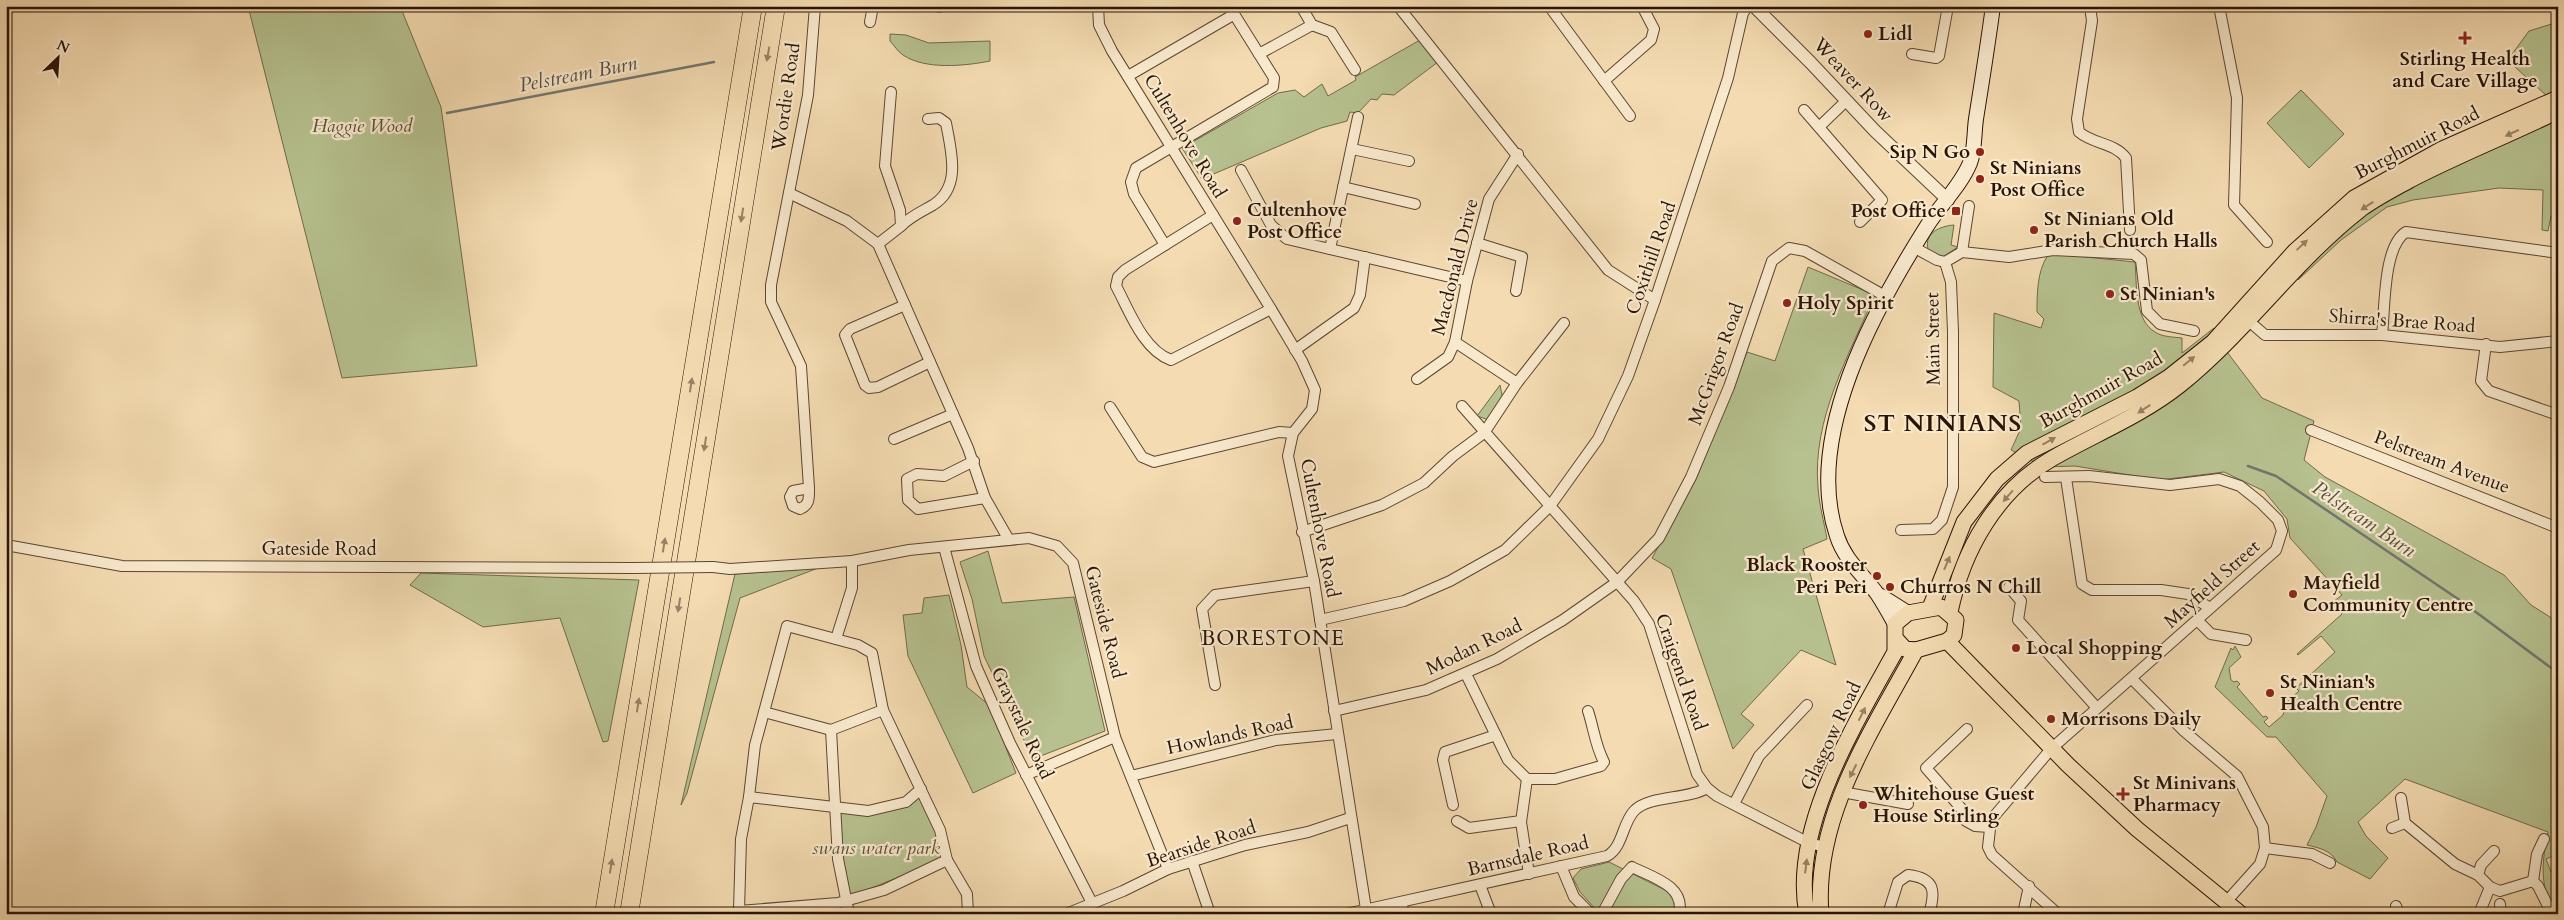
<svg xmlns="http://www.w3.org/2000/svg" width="2564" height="920" font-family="Cardo,serif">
	<rect width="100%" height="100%" fill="#f4dbb1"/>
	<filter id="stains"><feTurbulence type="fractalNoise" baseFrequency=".004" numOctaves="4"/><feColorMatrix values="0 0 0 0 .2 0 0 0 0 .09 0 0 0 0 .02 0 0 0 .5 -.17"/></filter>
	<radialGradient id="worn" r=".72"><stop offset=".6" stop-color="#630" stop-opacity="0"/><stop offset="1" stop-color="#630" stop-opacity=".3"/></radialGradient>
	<g fill="#b6c18f" stroke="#706a4a">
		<path d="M248,6h152l41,101 36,259 -135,12z"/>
		<path d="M2558,22v84l-43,-39 -5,-10 19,-26z"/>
		<path d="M890,34l16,1 23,8 61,-2v20c-25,5 -65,9 -87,-6 -5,-3 -9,-10 -13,-14z"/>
		<path d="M1420,40l18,22 -44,33 -12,-1 -5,6 -6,-1 -13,14 -8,-1 -3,9 -26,7 -119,51 -20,-31 96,-55 17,-3 9,7 18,-13 6,12 28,-16 -1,-3z"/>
		<path d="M2301,90l43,44 -35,34 -42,-45z"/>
		<path d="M2558,116v101l-7,-1 -3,15 -6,-1 1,-40 -44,-2 -86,12 -26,7 -46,33 -43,40c39,-50 91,-89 149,-114 13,-5 27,-8 40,-14 24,-11 47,-24 71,-36z"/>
		<path d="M1954,225l-3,20 7,2 -17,11 -13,-9c-4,-16 12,-23 26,-24z"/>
		<path d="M2056,254l79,8c2,21 -1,58 20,70 7,5 19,5 27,6v15l32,-25 13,24 35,46 52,23 -10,39 21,17 179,98 27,30 27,17v232l-12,5 5,13 3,-1 4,9v34c-20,-24 -16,-53 -10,-82l-143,-53 -47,43 8,14 22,22 -18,21 -33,-17c-6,-12 -18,-14 -30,-17l9,-18 11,-31 -51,-59h-9l-52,-50 16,-39 2,2 2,-4 6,11 -12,11 2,12 3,2 3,-1 3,3 -3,3 26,30 3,-1 2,2 -4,4 5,5 14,-12 4,-13 12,-11 -3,-3 39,-36 -14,-16 -23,19 -1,-1 45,-40 -9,-12 9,-7 -52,-57 -3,-19 -23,-28 -40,-19 -64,8 -85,-14 -31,1 -33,-17 10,-22 -2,-27 -26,-14 1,-74 47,15 3,-9 -7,-7c0,-18 0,-41 11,-57z"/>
		<path d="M1808,267l67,28c-26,60 -63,124 -57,192 1,17 6,35 9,52l-24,10 33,116 -35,-15 -60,64 13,11 -21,24 -62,-180 -19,-11 45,-81 50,-125 28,9z"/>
		<path d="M1500,385l3,15 -14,20 -12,-4z"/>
		<path d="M988,551l14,52 72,-6 31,134 -72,28 -49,-103 -12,-57 -12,-37z"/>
		<path d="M818,568l-78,30 -53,195 -6,12 54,-231z"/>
		<path d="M421,573l218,7 -31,161 -5,1 -43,-124 -77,9 -73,-42z"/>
		<path d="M949,595l12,50 6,42 22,18 27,68 -43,20 -65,-137 -5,-41 19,-2 2,-15z"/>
		<path d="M921,795l15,32 8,32 -95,38 -8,-43 -2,-43 28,3z"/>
		<path d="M1609,862l64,32 3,13 -3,7h-73l-20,-22 -7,-14 8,-9z"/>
	</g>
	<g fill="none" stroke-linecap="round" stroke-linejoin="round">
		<g stroke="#727670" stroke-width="2.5">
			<path d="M447,113l267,-51"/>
			<path d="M2248,466l28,10 185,125 97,72"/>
		</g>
		<defs>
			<g id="minor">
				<path d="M937,6l2,1"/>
				<path d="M1098,6l1,19 13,26 159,258 31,52 13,29 -3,19 -19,24 -5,23 26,125 52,328"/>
				<path d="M1229,6l30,48 53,-29"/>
				<path d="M1301,6l11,19 19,7 24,38"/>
				<path d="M1398,6l210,264 47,30"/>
				<path d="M1549,6l81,110"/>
				<path d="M2090,6l2,15 -15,98 2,13c14,12 36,11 47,26l4,72"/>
				<path d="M2219,6l18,92 -3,107 33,37"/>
				<path d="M870,22l3,-16"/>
				<path d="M1912,54l24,4 3,-2 9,-50"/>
				<path d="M1128,76l105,-61"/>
				<path d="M1604,81l47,-41 3,-11 -12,-23"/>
				<path d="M1804,110l78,90 -22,22"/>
				<path d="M1819,127l27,-26"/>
				<path d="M1352,149l57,12"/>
				<path d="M1241,170l30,55 16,14 180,42"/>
				<path d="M1343,187l72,17"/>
				<path d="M789,193l58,28 31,23 23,-18 -1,-16 -15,-44 6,-74"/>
				<path d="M1213,215l-88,55 -7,7 -2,9c13,24 27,64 55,74l100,-51"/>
				<path d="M901,226c10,-10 20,-14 32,-21 29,-18 18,-54 13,-82l-7,-5 -11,1"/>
				<path d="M1477,243l45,14 -6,34"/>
				<path d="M878,244l90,204 17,50 24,42"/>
				<path d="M1165,245l-31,-51 -3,-12 5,-14 137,-81 1,-9 -15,-24"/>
				<path d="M1915,248l22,12 8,2 17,-10 47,5 44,-7 81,4 7,6 6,51 13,13 34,7"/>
				<path d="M1330,249l28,-132"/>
				<path d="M1962,252l7,-46"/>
				<path d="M905,305l-55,24 -5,6 20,50 4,3 9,-1 52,-25"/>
				<path d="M2244,317l21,18h117l118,12 58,-6"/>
				<path d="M2382,335c3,-26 1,-89 24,-103l152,21"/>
				<path d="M1455,342l62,41"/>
				<path d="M2486,344l-5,37 8,10 69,24"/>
				<path d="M1295,350l59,-42 6,-13 5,-38"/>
				<path d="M1417,379l31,-22 7,-15 12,-61 22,-82 29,-45"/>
				<path d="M1462,406l172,195 15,23 48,150 10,14 10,8 92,47 16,4"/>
				<path d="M1110,407l32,50 12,5 125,-30 14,1"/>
				<path d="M2311,430l247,98"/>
				<path d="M894,439l59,-25"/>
				<path d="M974,461l-30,15 -27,-2 -10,5 1,21 10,9 67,-11"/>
				<path d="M2045,477l44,-1 81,9 49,-6 21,7 20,16 18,18 4,11 -6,19 -225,199 -60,71 -3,27 4,8 66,59"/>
				<path d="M2066,478l16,106 10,6h69l27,4 22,14"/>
				<path d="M809,488l-16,3 -3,6 3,9 7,3c10,-4 9,-12 9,-21l-8,-122 -30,-64v-17l37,-190 7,-89"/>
				<path d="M1901,530l32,-1 9,-9 11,-33v-155l-2,-50 -6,-20"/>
				<path d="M1302,532l80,-27 42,-22 29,-27 31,-23 33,-50 47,-60"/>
				<path d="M6,545l116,21 511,2"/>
				<path d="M944,547l32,119 34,77 82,160"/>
				<path d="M713,567l17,2 122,-8 57,-11 120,-12 28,8 16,17 42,174 53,132"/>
				<path d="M2009,587l12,14 -3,19 79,88"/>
				<path d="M1320,620l84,-19 46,-20 55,-31 45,-44 48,-67 30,-63 27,-76 73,-222 15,-65 5,-7"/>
				<path d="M2198,621l13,13 35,6"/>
				<path d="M787,626l71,19 14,8 11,57 -52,20 -67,-18z"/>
				<path d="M836,639l16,-51v-27"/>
				<path d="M1466,674l42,86 19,19 -6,43 8,52"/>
				<path d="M2132,679l52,52 53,45 26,51 2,21 -5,16 -34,38"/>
				<path d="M1215,685l-13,-76 13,-14 99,-14"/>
				<path d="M883,710l57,120 7,30 20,34 1,20"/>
				<path d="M1334,711l92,-21 71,-31 66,-39 54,-38 42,-44 32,-61 38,-90 43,-126 17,-13 16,3 80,45"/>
				<path d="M1967,729l-41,39 35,40 5,13 9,5 14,1"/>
				<path d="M831,730l7,129 11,55"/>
				<path d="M1026,775l89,-38"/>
				<path d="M1131,776l145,-36 61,-6"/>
				<path d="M1527,779h28l46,-13 3,-4c-9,-17 -10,-33 -16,-51"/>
				<path d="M921,789l-15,13 -38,9 -119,-14 -8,42 -2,72 99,-8 46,-13 63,-30"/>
				<path d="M1842,792l66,12"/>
				<path d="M749,797l6,-52 9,-33"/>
				<path d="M2401,798l4,25 50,41 23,11 12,12 10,4 33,-10"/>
				<path d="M1734,804l25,-48 48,-51"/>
				<path d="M1453,805l-10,-45 2,-8 51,-17"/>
				<path d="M1457,821l12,7 52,-7"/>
				<path d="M2392,828l13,-5"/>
				<path d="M2544,839l-7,15 -4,27 5,5 14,28"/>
				<path d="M2265,848l47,6 18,9"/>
				<path d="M1192,861l18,53"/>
				<path d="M1561,866l13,31 17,17"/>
				<path d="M2478,875l3,-10 13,-14"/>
				<path d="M1480,885l11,29"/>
				<path d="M1402,902l1,12"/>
				<path d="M2500,904l1,10"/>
				<path d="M2396,906l3,8"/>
				<path d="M1066,914l57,-23 45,-22 77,-24 63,-13 42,-14"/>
				<path d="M1346,914l261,-58c16,-9 15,-32 27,-45 15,-16 53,-11 73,-23"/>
				<path d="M1602,914l19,-35 11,-12c20,10 54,19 47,47"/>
				<path d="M1888,914l10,-32 10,-7c27,3 28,16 21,39"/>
				<path d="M2023,914l6,-28"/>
				<path d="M2483,914l-2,-5 9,-22"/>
			</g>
			<path id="tertiary" d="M1754,6l57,57 64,68 73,69"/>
			<g id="secondary">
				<path d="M1881,596l27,17"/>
				<path d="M1895,624c-5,-9 -11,-20 -17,-29 -14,-20 -33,-34 -41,-59 -34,-99 38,-228 90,-310 13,-21 33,-39 43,-63 5,-13 4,-30 6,-44 6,-38 12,-75 17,-113"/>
			</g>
			<g id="primary">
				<path d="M1930,608l34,-86 33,-43 30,-26 110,-56 32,-20 44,-35 82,-91 59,-53 88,-49 116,-51"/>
				<path d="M1950,612c13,-62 46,-121 103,-154 42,-24 88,-42 127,-73 66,-53 114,-124 181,-176 15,-11 33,-20 49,-29 48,-25 99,-45 148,-69"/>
				<path d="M1947,641l121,124 69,64 104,85"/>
				<path d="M1807,914c-17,-85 48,-190 88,-262v-28l13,-11 33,-6 15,13 -2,15 -7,6 -31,9 -11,-1 -10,-11"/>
				<path d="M1821,914c-8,-96 51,-183 95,-264"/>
			</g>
			<g id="motorway">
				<path d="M604,914l149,-908"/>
				<path d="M629,914l147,-908"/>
			</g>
		</defs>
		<use href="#minor" stroke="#5c4630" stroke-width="12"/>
		<use href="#tertiary" stroke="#5c4630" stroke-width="14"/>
		<use href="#secondary" stroke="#2a1405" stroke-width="16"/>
		<use href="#primary" stroke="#2a1405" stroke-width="17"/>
		<use href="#motorway" stroke="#2a1405" stroke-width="19"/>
		<use href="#minor" stroke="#f8e8cc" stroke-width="10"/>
		<use href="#tertiary" stroke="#f8e8cc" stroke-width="12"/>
		<use href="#secondary" stroke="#f8e8cc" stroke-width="14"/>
		<use href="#primary" stroke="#f4dbb1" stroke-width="15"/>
		<use href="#motorway" stroke="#f4dbb1" stroke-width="18"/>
		<defs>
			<path id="minor-bridge" d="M633,568l80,-1"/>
		</defs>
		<use href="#minor-bridge" stroke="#5c4630" stroke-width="12" stroke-linecap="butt"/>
		<use href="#minor-bridge" stroke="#f8e8cc" stroke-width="10"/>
	</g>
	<defs><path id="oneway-solid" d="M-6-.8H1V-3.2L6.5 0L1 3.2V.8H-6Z" transform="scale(1.25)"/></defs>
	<g fill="#998164">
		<use href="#oneway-solid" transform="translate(768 54) rotate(100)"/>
		<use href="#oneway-solid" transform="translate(2512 133) rotate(155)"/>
		<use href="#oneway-solid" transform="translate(2367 206) rotate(146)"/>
		<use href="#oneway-solid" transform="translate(742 215) rotate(99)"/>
		<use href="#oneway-solid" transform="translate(2302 245) rotate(-43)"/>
		<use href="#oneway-solid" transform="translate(2189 361) rotate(-39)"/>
		<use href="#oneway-solid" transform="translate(691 385) rotate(-81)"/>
		<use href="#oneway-solid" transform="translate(2144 409) rotate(147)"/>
		<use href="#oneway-solid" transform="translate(2049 441) rotate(-29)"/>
		<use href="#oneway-solid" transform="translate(705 444) rotate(99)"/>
		<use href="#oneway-solid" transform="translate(2008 496) rotate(131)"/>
		<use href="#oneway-solid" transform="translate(664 545) rotate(-81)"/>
		<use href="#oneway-solid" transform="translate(1947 563) rotate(-67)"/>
		<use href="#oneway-solid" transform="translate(679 605) rotate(99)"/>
		<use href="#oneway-solid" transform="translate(638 705) rotate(-81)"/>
		<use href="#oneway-solid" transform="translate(1862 714) rotate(-63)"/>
		<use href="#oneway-solid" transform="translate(1853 771) rotate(117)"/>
		<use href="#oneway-solid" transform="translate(611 866) rotate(-81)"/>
		<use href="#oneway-solid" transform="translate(1806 866) rotate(-83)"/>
	</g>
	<g fill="#8f2418" stroke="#f8e8cc" stroke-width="2">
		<circle cx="1868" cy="34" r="5"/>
		<path d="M2462.5 30.5h5v5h5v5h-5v5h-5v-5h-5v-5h5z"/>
		<circle cx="1980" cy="152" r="5"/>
		<circle cx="1980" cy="179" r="5"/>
		<rect x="1951" y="206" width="10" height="10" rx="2.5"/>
		<circle cx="1237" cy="221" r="5"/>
		<circle cx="2034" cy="230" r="5"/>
		<circle cx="2110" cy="294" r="5"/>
		<circle cx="1787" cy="303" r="5"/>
		<circle cx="1877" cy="576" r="5"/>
		<circle cx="1890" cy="587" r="5"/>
		<circle cx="2293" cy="594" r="5"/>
		<circle cx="2016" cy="648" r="5"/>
		<circle cx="2270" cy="693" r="5"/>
		<circle cx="2051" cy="719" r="5"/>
		<path d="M2120.5 786.5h5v5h5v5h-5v5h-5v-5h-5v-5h5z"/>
		<circle cx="1863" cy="805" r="5"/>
	</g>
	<g text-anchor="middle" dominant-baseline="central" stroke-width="4.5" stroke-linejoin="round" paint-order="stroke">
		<g font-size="19" font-weight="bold" fill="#2a1405" stroke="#f8e8cc" text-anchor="start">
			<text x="1878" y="34">Lidl</text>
			<text x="2465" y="59" text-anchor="middle">Stirling Health<tspan x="2465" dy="22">and Care Village</tspan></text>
			<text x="1970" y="152" text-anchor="end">Sip N Go</text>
			<text x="1990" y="168">St Ninians<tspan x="1990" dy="22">Post Office</tspan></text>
			<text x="1247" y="210">Cultenhove<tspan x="1247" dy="22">Post Office</tspan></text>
			<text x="1946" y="211" text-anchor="end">Post Office</text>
			<text x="2044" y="219">St Ninians Old<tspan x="2044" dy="22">Parish Church Halls</tspan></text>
			<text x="2120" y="294">St Ninian's</text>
			<text x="1797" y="303">Holy Spirit</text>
			<text x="1867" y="565" text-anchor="end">Black Rooster<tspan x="1867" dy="22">Peri Peri</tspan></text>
			<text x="2303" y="583">Mayfield<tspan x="2303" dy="22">Community Centre</tspan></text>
			<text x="1900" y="587">Churros N Chill</text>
			<text x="2026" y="648">Local Shopping</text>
			<text x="2280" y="682">St Ninian's<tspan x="2280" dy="22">Health Centre</tspan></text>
			<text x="2061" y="719">Morrisons Daily</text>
			<text x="2133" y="783">St Minivans<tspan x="2133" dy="22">Pharmacy</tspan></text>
			<text x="1873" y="794">Whitehouse Guest<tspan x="1873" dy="22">House Stirling</tspan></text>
		</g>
		<g font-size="19" fill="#2a1405" stroke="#f8e8cc">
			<text transform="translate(1853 80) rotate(47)">Weaver Row</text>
			<text transform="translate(786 97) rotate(-82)">Wordie Road</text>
			<text transform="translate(1185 136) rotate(59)">Cultenhove Road</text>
			<text transform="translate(2417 143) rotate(-27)">Burghmuir Road</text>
			<text transform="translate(1651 258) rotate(-71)">Coxithill Road</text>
			<text transform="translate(1455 267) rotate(-76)">Macdonald Drive</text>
			<text transform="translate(2402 321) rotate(4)">Shirra's Brae Road</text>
			<text transform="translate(1933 339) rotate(-91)">Main Street</text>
			<text transform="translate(1716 364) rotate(-70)">McGrigor Road</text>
			<text transform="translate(2101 390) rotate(-29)">Burghmuir Road</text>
			<text transform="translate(2442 462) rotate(21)">Pelstream Avenue</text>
			<text transform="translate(1320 528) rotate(79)">Cultenhove Road</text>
			<text x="319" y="549">Gateside Road</text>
			<text transform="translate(2212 584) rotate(-42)">Mayfield Street</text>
			<text transform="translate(1105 622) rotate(76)">Gateside Road</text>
			<text transform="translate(1474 647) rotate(-26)">Modan Road</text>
			<text transform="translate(1681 672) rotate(71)">Craigend Road</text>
			<text transform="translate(1022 723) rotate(65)">Graystale Road</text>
			<text transform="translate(1230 735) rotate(-12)">Howlands Road</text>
			<text transform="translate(1831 736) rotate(-65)">Glasgow Road</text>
			<text transform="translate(1201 844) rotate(-18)">Bearside Road</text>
			<text transform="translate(1528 856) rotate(-13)">Barnsdale Road</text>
		</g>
		<g font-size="19" font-style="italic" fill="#5b5135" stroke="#f8e8cc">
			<text x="362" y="126">Haggie Wood</text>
			<text x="876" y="848">swans water park</text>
		</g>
		<g font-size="20" font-style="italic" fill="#544d44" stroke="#f8e8cc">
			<text transform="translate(578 74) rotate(-11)">Pelstream Burn</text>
			<text transform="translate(2364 519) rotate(34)">Pelstream Burn</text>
		</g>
		<g font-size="21" letter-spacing="1" fill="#2a1405" stroke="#f8e8cc">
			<text x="1273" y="638">BORESTONE</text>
		</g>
		<g font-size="24" font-weight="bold" letter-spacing="1" fill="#2a1405" stroke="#f8e8cc">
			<text x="1943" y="423">ST NINIANS</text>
		</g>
	</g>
	<rect width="2564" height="920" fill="none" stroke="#f4dbb1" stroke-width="25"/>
	<rect x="8" y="8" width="2549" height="905" fill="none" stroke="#2a1405" stroke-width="2.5"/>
	<rect x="12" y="12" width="2539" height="895" fill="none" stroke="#2a1405"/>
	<g transform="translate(58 58) rotate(25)" stroke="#f8e8cc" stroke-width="4" paint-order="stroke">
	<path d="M0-4L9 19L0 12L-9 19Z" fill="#2a1405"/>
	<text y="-8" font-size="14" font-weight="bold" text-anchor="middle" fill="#2a1405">N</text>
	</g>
	<rect width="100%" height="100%" filter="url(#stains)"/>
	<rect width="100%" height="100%" fill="url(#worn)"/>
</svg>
